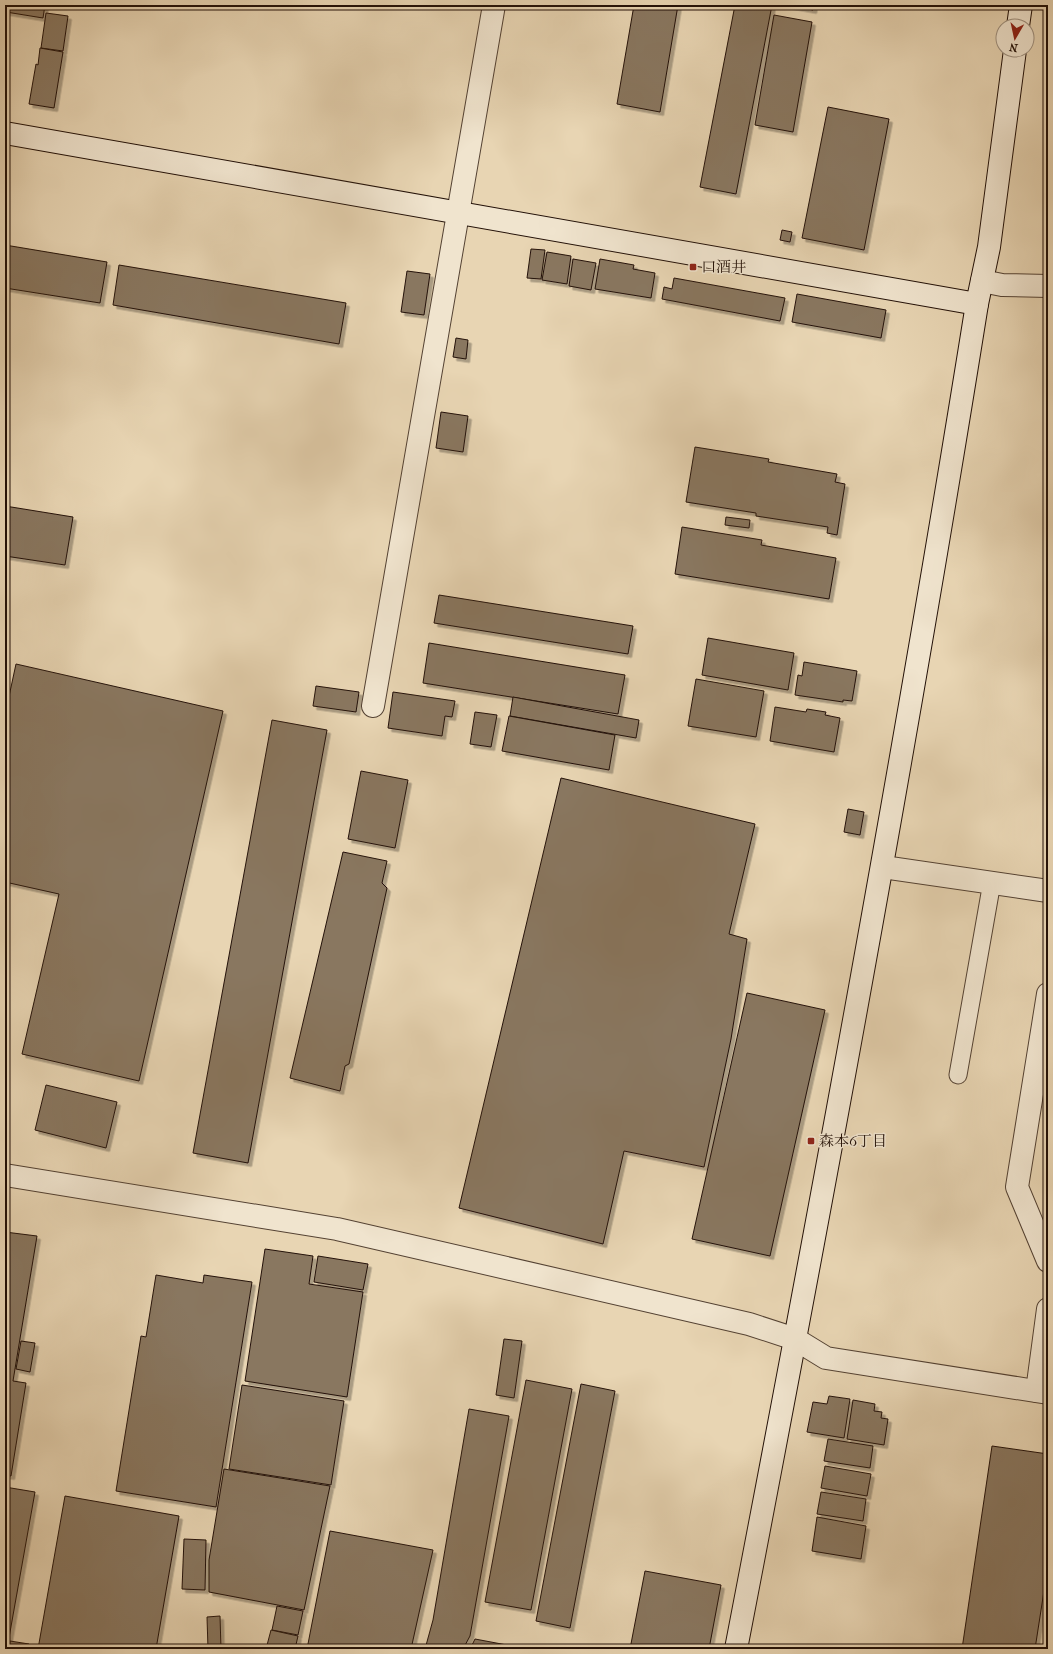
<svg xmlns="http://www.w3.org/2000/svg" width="1053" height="1654" font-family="'IM FELL French Canon','Noto Serif JP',serif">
	<defs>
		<filter id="shadow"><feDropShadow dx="3.5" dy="3.5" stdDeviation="0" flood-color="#0004"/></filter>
	</defs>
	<rect width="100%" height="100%" fill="#e8d5b3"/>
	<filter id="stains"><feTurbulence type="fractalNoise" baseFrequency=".005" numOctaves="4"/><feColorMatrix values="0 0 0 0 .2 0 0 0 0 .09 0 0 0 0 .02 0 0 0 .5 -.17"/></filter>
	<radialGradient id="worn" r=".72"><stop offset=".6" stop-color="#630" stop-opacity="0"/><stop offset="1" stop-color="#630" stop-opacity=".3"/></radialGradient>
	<g fill="#897761" stroke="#231108" filter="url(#shadow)">
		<path d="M7,5h38l-2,13 -37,-6z"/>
		<path d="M634,5h44l-18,107 -43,-8z"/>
		<path d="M735,5h37l-36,189 -36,-7z"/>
		<path d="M786,5h28l-1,5z"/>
		<path d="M46,13l22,3 -5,35 -22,-3z"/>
		<path d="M774,15l38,7 -19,110 -38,-7z"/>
		<path d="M40,48l23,4 -9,56 -25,-4 7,-40 2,1z"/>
		<path d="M828,107l61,12 -25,131 -62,-12z"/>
		<path d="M782,230l10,2 -2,10 -10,-2z"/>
		<path d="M5,245l102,17 -7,41 -95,-15z"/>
		<path d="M531,249l14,1 -4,29 -14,-1z"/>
		<path d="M547,252l24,4 -4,28 -25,-4z"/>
		<path d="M573,259l23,4 -5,27 -22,-4z"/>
		<path d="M600,259l34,6 -1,4 22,4 -4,25 -56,-9z"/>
		<path d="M119,265l227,38 -7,41 -226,-39z"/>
		<path d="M407,271l23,3 -6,41 -23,-3z"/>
		<path d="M674,278l111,20 -5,23 -118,-22 2,-12 8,2z"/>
		<path d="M797,294l89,16 -5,28 -89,-16z"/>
		<path d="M456,338l12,2 -2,19 -13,-2z"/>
		<path d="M441,412l27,4 -5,36 -27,-4z"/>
		<path d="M695,447l74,12 -1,3 69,12 -2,8 10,2 -8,51 -10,-2 1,-6 -72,-11v-3l-70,-11z"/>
		<path d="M5,506l68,11 -8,48 -60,-9z"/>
		<path d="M726,517l24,3 -1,8 -24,-3z"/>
		<path d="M682,527l80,13 -1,5 75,13 -7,41 -154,-25z"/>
		<path d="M439,595l194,31 -5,28 -194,-31z"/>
		<path d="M708,638l86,15 -6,37 -86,-15z"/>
		<path d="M429,643l196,32 -7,39 -195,-31z"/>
		<path d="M804,662l53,9 -5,30 -9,-1v2l-48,-7 3,-20 4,1z"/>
		<path d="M16,664l207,47 -84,370 -117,-27 37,-160 -54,-12v-167z"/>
		<path d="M696,679l68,12 -8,46 -68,-11z"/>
		<path d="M316,686l43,6 -3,20 -43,-6z"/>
		<path d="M393,692l62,9 -3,16 -7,-1 -3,20 -54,-8z"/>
		<path d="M513,697l126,23 -3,18 -126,-22z"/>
		<path d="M775,707l31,5 1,-3 19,3 -1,3 15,3 -6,34 -64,-11z"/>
		<path d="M475,712l22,3 -6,32 -21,-3z"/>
		<path d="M509,716l106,19 -6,35 -107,-19z"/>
		<path d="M272,720l55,10 -79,433 -55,-10z"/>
		<path d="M361,771l47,9 -13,68 -47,-9z"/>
		<path d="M561,778l194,46 -26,110 18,5 -16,100 -27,128 -80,-16 -21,93 -144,-36z"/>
		<path d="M848,809l16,3 -4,23 -16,-3z"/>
		<path d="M343,852l44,9 -5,22 5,5 -38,176 -4,2 -5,25 -50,-13z"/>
		<path d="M747,993l78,17 -55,246 -78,-17z"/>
		<path d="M46,1085l71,17 -11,46 -71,-18z"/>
		<path d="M5,1232l32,4 -24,145 13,2 -15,93 -6,-1z"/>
		<path d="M265,1249l48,7 -4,28 54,8 -16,105 -102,-16z"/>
		<path d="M318,1256l50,8 -5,26 -49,-8z"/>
		<path d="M156,1275l47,8 1,-8 48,7 -36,225 -100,-16 25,-155 5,1z"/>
		<path d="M504,1339l18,2 -8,57 -18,-3z"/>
		<path d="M21,1341l14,2 -5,29 -14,-3z"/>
		<path d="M526,1380l46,9 -41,221 -46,-8z"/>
		<path d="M581,1384l34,7 -45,237 -34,-7z"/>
		<path d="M242,1385l102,16 -13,84 -102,-16z"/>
		<path d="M829,1396l21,3 -6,39 -37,-6 6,-30 14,2z"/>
		<path d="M853,1400l22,4 -1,7 8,1 -1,6 7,1 -4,26 -37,-6z"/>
		<path d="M469,1409l40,7 -39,220 -7,13h-38l8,-29z"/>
		<path d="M828,1439l45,7 -3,22 -46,-7z"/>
		<path d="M992,1446l56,8v111l-13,84h-73z"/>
		<path d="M825,1466l46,8 -4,22 -46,-8z"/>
		<path d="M224,1469l106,17 -26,124 -95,-18v-32z"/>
		<path d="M5,1487l30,5 -28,157h-2z"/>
		<path d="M821,1492l45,7 -3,22 -46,-7z"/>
		<path d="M65,1496l114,20 -23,133h-118z"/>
		<path d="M817,1517l49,9 -5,33 -49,-8z"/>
		<path d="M330,1531l103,19 -22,99h-104z"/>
		<path d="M184,1539l22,1 -1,50 -23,-1z"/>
		<path d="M645,1571l76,14 -12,64h-79z"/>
		<path d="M277,1606l26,5 -5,24 -26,-5z"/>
		<path d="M220,1616l1,33h-13l-1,-32z"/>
		<path d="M271,1630l27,6 -3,13h-29z"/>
		<path d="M475,1639l37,7 -1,3h-41z"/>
		<path d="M10,1641l19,3v5h-20z"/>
	</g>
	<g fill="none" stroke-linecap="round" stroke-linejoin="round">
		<defs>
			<path id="lane" d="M958,1075l34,-193"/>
			<g id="street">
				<path d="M982,281l20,4 46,1"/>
				<path d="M373,706l121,-701"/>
				<path d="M883,867l165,24"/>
				<path d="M1048,994l-31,193 31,74"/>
				<path d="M5,1175l332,54 412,95 46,15 31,19 222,35"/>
				<path d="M1037,1391l11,-82"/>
			</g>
			<g id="secondary">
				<path d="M1018,26l3,-21"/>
				<path d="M5,133l972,171"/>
				<path d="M736,1649c86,-447 169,-895 241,-1345l12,-57 26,-197"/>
			</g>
		</defs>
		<use href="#lane" stroke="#544233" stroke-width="19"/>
		<use href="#street" stroke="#544233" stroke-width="24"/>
		<use href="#secondary" stroke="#231108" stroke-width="24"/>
		<use href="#lane" stroke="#f0e4ce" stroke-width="17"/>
		<use href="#street" stroke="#f0e4ce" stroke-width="22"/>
		<use href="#secondary" stroke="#f0e4ce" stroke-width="22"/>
	</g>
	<g fill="#8f2418" stroke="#f0e4ce" stroke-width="1.5">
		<rect x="689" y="263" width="8" height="8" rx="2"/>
		<rect x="807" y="1137" width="8" height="8" rx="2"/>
	</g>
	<g text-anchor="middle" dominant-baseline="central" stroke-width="3" stroke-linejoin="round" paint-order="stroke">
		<g font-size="15" fill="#231108" stroke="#f0e4ce" text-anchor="start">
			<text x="701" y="267">口酒井</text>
			<text x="819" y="1141">森本6丁目</text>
		</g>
	</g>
	<rect width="1053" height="1654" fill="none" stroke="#e8d5b3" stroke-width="20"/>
	<rect x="6" y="6" width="1041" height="1642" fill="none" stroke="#231108" stroke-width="2"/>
	<rect x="10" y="10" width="1033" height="1634" fill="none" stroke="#231108"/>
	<g transform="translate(1015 38) rotate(189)"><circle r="19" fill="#f0e4ce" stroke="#9e907f"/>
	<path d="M0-3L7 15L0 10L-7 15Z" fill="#8f2418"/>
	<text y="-6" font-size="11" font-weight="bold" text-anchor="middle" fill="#231108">N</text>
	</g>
	<rect width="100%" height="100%" filter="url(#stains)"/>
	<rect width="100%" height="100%" fill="url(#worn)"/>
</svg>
